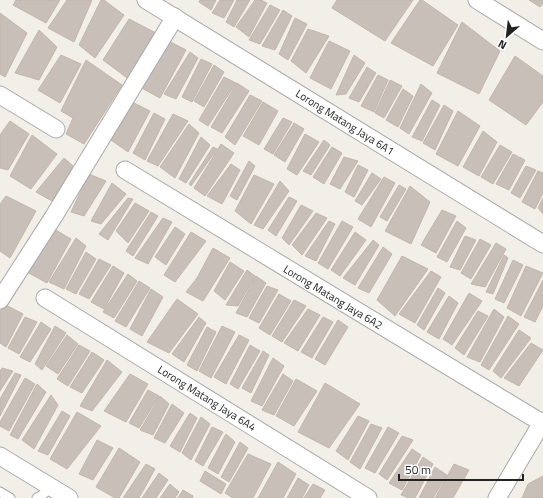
<svg xmlns="http://www.w3.org/2000/svg" width="543" height="498" font-family="'Titillium Web',sans-serif">
	<rect width="100%" height="100%" fill="#f2efe9"/>
	<g fill="#c7bfb8" stroke="#c4b6ab">
		<path d="M16,0h44l-14,23 -33,-18z"/>
		<path d="M67,0h25l-18,42 -26,-14z"/>
		<path d="M101,0h3l20,15 -29,43 -16,-13z"/>
		<path d="M200,0h16l-5,10 -12,-8z"/>
		<path d="M220,0h14l-10,18 -12,-5z"/>
		<path d="M237,0h13l-16,27 -8,-5z"/>
		<path d="M255,0h6l6,3 -18,34 -13,-10z"/>
		<path d="M337,0h76l-28,41 -53,-33z"/>
		<path d="M420,0h2l36,25 -25,41 -42,-23z"/>
		<path d="M529,0h14v3l-3,4z"/>
		<path d="M270,5l10,5 -20,34 -11,-4z"/>
		<path d="M283,10l9,6 -17,34 -13,-4z"/>
		<path d="M0,13l27,20 -22,44 -5,-3z"/>
		<path d="M295,18l12,6 -19,36 -9,-6z"/>
		<path d="M129,19l27,14 -26,47 -27,-20z"/>
		<path d="M462,22l38,29 -21,43 -42,-21z"/>
		<path d="M308,29l21,7 -23,37 -15,-12z"/>
		<path d="M39,30l18,17 -18,33 -24,-7z"/>
		<path d="M165,39l21,11 -26,48 -22,-12z"/>
		<path d="M329,41l21,10 -19,38 -21,-11z"/>
		<path d="M190,52l8,6 -22,41 -12,-5z"/>
		<path d="M61,55l20,9 -21,39 -22,-13z"/>
		<path d="M354,55l11,8 -19,31 -10,1z"/>
		<path d="M515,56l28,20v26l-17,23 -37,-25z"/>
		<path d="M201,59l11,5 -20,38 -10,-5z"/>
		<path d="M86,60l36,25 -38,59 -18,-10 7,-16 -12,-7z"/>
		<path d="M214,65l10,7 -20,35 -10,-6z"/>
		<path d="M367,67l9,6 -17,29 -10,-4z"/>
		<path d="M378,75l10,5 -14,32 -13,-6z"/>
		<path d="M224,77l12,6 -28,43 -9,-6z"/>
		<path d="M390,80l12,6 -18,32 -9,-5z"/>
		<path d="M237,83l12,8 -27,42 -11,-6z"/>
		<path d="M421,84l11,9 -23,41 -9,-6z"/>
		<path d="M403,89l10,7 -15,31 -12,-7z"/>
		<path d="M250,95l12,6 -27,44 -10,-8z"/>
		<path d="M432,100l8,5 -18,36 -10,-4z"/>
		<path d="M263,102l15,9 -19,34 -16,-9z"/>
		<path d="M134,103l16,8 -22,41 -17,-12z"/>
		<path d="M444,105l9,6 -18,39 -12,-7z"/>
		<path d="M458,111l22,15 -22,40 -22,-12z"/>
		<path d="M154,113l11,6 -20,41 -12,-7z"/>
		<path d="M173,114l15,7 -30,45 -11,-5z"/>
		<path d="M283,118l9,4 -19,32 -9,-5z"/>
		<path d="M10,121l19,13 -21,36 -8,-2v-33z"/>
		<path d="M294,123l10,6 -19,33 -11,-7z"/>
		<path d="M189,124l10,9 -24,45 -15,-11z"/>
		<path d="M483,131l14,11 -18,34 -16,-9z"/>
		<path d="M305,134l14,8 -22,33 -10,-6z"/>
		<path d="M32,135l25,19 -26,35 -21,-13z"/>
		<path d="M201,137l9,8 -24,38 -7,-4z"/>
		<path d="M324,140l6,5 -19,30 -8,-4z"/>
		<path d="M221,144l13,9 -29,43 -11,-8z"/>
		<path d="M500,145l12,7 -19,32 -12,-7z"/>
		<path d="M213,147l4,2 -26,37 -2,-2z"/>
		<path d="M332,147l10,6 -18,31 -11,-7z"/>
		<path d="M513,154l12,6 -16,30 -13,-6z"/>
		<path d="M344,157l14,4 -18,28 -10,-5z"/>
		<path d="M64,158l9,8 -21,35 -16,-9z"/>
		<path d="M249,161l6,5 -18,34 -7,-4z"/>
		<path d="M231,164l9,6 -18,34 -15,-8z"/>
		<path d="M358,165l10,5 -14,27 -9,-5z"/>
		<path d="M526,166l10,4 -16,28 -9,-5z"/>
		<path d="M538,171l5,2v20l-8,16 -13,-7z"/>
		<path d="M372,173l9,6 -19,26 -7,-4z"/>
		<path d="M89,174l17,7 -22,35 -13,-4z"/>
		<path d="M254,175l20,9 -23,40 -16,-13z"/>
		<path d="M384,177l11,6 -24,44 -13,-8z"/>
		<path d="M280,181l9,10 -26,38 -9,-4z"/>
		<path d="M112,183l14,11 -25,30 -10,-3z"/>
		<path d="M399,185l7,4 -19,32 -7,-4z"/>
		<path d="M410,186l20,16 -19,42 -26,-13z"/>
		<path d="M6,196l30,15 -26,47 -10,-7v-47z"/>
		<path d="M289,197l8,4 -21,35 -8,-6z"/>
		<path d="M128,198l5,1 -25,41 -9,-6z"/>
		<path d="M543,198v16l-5,-6z"/>
		<path d="M135,203l14,8 -21,32 -12,-12z"/>
		<path d="M301,205l12,6 -24,34 -7,-7z"/>
		<path d="M442,210l14,6 -20,37 -15,-8z"/>
		<path d="M151,212l7,4 -25,40 -7,-5z"/>
		<path d="M316,213l11,5 -25,37 -10,-10z"/>
		<path d="M163,218l9,4 -24,42 -13,-6z"/>
		<path d="M329,221l6,3 -19,37 -11,-5z"/>
		<path d="M342,221l11,6 -25,42 -10,-6z"/>
		<path d="M457,221l9,7 -19,34 -10,-5z"/>
		<path d="M175,227l10,7 -19,31 -11,-8z"/>
		<path d="M54,229l17,10 -24,44 -20,-11z"/>
		<path d="M191,232l15,9 -31,41 -11,-7z"/>
		<path d="M355,232l11,8 -26,36 -9,-6z"/>
		<path d="M465,236l11,4 -16,30 -10,-3z"/>
		<path d="M76,238l10,8 -22,43 -15,-7z"/>
		<path d="M480,239l11,6 -20,34 -10,-6z"/>
		<path d="M373,240l6,5 -24,40 -12,-7z"/>
		<path d="M496,243l10,6 -21,38 -14,-3z"/>
		<path d="M383,247l9,7 -23,39 -11,-5z"/>
		<path d="M213,248l17,10 -27,43 -17,-9 11,-14z"/>
		<path d="M86,252l10,7 -20,35 -10,-5z"/>
		<path d="M504,255l4,3 -15,36 -7,-2z"/>
		<path d="M402,256l26,13 -33,47 -18,-16z"/>
		<path d="M99,259l12,6 -22,34 -10,-5z"/>
		<path d="M513,260l10,5 -19,38 -9,-4z"/>
		<path d="M230,262l14,9 -19,29 -11,-9z"/>
		<path d="M113,266l11,7 -20,36 -13,-7z"/>
		<path d="M526,266l17,7 -22,43 -14,-8z"/>
		<path d="M247,270l8,6 -17,30 -12,-1z"/>
		<path d="M431,271l10,6 -26,46 -16,-9z"/>
		<path d="M128,274l9,7 -23,37 -11,-6z"/>
		<path d="M256,276l10,7 -19,34 -11,-4z"/>
		<path d="M543,280v26l-8,16 -11,-5z"/>
		<path d="M139,281l11,7 -24,39 -11,-6z"/>
		<path d="M267,286l11,4 -19,33 -10,-5z"/>
		<path d="M438,288l7,5 -21,37 -7,-5z"/>
		<path d="M151,289l12,8 -21,39 -12,-7z"/>
		<path d="M469,293l13,8 -30,44 -9,-6z"/>
		<path d="M279,294l12,7 -21,34 -11,-7z"/>
		<path d="M449,296l9,7 -19,36 -12,-7z"/>
		<path d="M177,299l21,15 -29,39 -22,-11z"/>
		<path d="M294,300l12,6 -24,36 -10,-6z"/>
		<path d="M4,304l19,10 -17,33 -6,-4v-31z"/>
		<path d="M308,309l12,6 -22,36 -14,-8z"/>
		<path d="M494,309l10,8 -24,45 -13,-5z"/>
		<path d="M478,311l10,5 -24,39 -9,-7z"/>
		<path d="M508,316l11,8 -30,46 -8,-5z"/>
		<path d="M25,317l12,5 -18,32 -11,-6z"/>
		<path d="M199,317l7,6 -22,39 -12,-8z"/>
		<path d="M323,317l10,5 -21,36 -11,-6z"/>
		<path d="M338,320l10,7 -23,38 -10,-6z"/>
		<path d="M41,322l10,7 -21,33 -10,-5z"/>
		<path d="M55,326l11,7 -24,37 -7,-6z"/>
		<path d="M222,326l13,6 -24,46 -12,-7z"/>
		<path d="M207,327l9,5 -19,39 -10,-6z"/>
		<path d="M519,330l12,8 -30,40 -8,-7z"/>
		<path d="M67,335l11,9 -20,30 -12,-8z"/>
		<path d="M239,335l10,5 -23,44 -12,-7z"/>
		<path d="M531,343l12,7 -24,36 -15,-8z"/>
		<path d="M79,345l11,6 -22,35 -11,-7z"/>
		<path d="M250,345l10,6 -22,38 -8,-5z"/>
		<path d="M263,351l6,4 -18,38 -9,-5z"/>
		<path d="M92,352l12,8 -22,33 -12,-6z"/>
		<path d="M273,358l11,8 -22,40 -11,-5z"/>
		<path d="M107,360l15,12 -30,39 -12,-5z"/>
		<path d="M2,368l11,3 -13,20v-20z"/>
		<path d="M15,373l6,2 -21,41v-17z"/>
		<path d="M130,374l18,10 -22,38 -22,-11z"/>
		<path d="M283,374l10,7 -19,34 -12,-5z"/>
		<path d="M25,378l10,6 -26,47 -9,-5v-4z"/>
		<path d="M296,379l21,12 -23,35 -18,-10z"/>
		<path d="M325,383l35,21 -31,44 -31,-16z"/>
		<path d="M37,384l9,8 -28,47 -8,-4z"/>
		<path d="M148,390l11,6 -20,32 -10,-5z"/>
		<path d="M51,395l7,10 -24,44 -12,-9z"/>
		<path d="M160,396l9,8 -16,31 -13,-5z"/>
		<path d="M172,404l12,9 -19,30 -11,-5z"/>
		<path d="M62,411l8,5 -22,39 -10,-4z"/>
		<path d="M77,412l24,14 -34,43 -17,-10z"/>
		<path d="M190,413l7,5 -17,34 -10,-6z"/>
		<path d="M358,416l11,5 -21,39 -12,-9z"/>
		<path d="M201,417l9,7 -19,36 -9,-7z"/>
		<path d="M371,424l11,4 -22,41 -10,-7z"/>
		<path d="M212,427l11,5 -20,34 -8,-5z"/>
		<path d="M388,427l11,6 -24,40 -10,-5z"/>
		<path d="M226,434l9,8 -17,32 -10,-6z"/>
		<path d="M402,436l11,4 -26,40 -8,-6z"/>
		<path d="M97,440l16,8 -20,32 -14,-6z"/>
		<path d="M240,442l8,6 -19,34 -8,-5z"/>
		<path d="M119,448l21,14 -21,36h-4l-19,-11z"/>
		<path d="M412,449l9,6 -19,35 -13,-7z"/>
		<path d="M248,454l23,10 -18,34h-20l-8,-5z"/>
		<path d="M423,457l10,7 -18,34h-6l-8,-3z"/>
		<path d="M278,462l18,12 -13,24h-25z"/>
		<path d="M146,464l9,5 -16,29h-16z"/>
		<path d="M454,464l15,6 -16,28h-18z"/>
		<path d="M435,467l12,8 -14,23h-14z"/>
		<path d="M205,471l21,13 -5,10 -21,-13z"/>
		<path d="M159,473l9,7 -12,18h-14z"/>
		<path d="M543,476v22h-21l6,-14z"/>
		<path d="M298,478l11,7 -7,13h-15z"/>
		<path d="M170,484l9,8 -4,6h-15z"/>
		<path d="M313,484l12,6 -5,8h-16z"/>
		<path d="M183,490l10,6 -1,2h-14z"/>
	</g>
	<g fill="none" stroke-linecap="round" stroke-linejoin="round">
		<defs>
			<g id="lane">
				<path d="M0,492l10,6"/>
				<path d="M37,498l4,-2 10,-9"/>
			</g>
			<g id="street">
				<path d="M146,0l397,244"/>
				<path d="M477,0l66,41"/>
				<path d="M0,95l56,34"/>
				<path d="M125,170l417,253"/>
				<path d="M45,298l323,200"/>
				<path d="M0,300l54,-84 121,-199"/>
				<path d="M0,456l69,42"/>
				<path d="M497,498l46,-77"/>
			</g>
		</defs>
		<use href="#lane" stroke="#a9a9a9" stroke-width="11"/>
		<use href="#street" stroke="#a9a9a9" stroke-width="19"/>
		<use href="#lane" stroke="#fff" stroke-width="9"/>
		<use href="#street" stroke="#fff" stroke-width="17"/>
	</g>
	<g text-anchor="middle" dominant-baseline="central" stroke-width="3" stroke-linejoin="round" paint-order="stroke">
		<g font-size="11" fill="#222" stroke="#fff">
			<text transform="translate(345 122) rotate(32)">Lorong Matang Jaya 6A1</text>
			<text transform="translate(333 297) rotate(31)">Lorong Matang Jaya 6A2</text>
			<text transform="translate(207 398) rotate(32)">Lorong Matang Jaya 6A4</text>
		</g>
	</g>
	<g transform="translate(507 36) rotate(208)" stroke="#ffffff" stroke-width="3" paint-order="stroke">
	<path d="M0-3L7 15L0 10L-7 15Z" fill="#222222"/>
	<text y="-6" font-size="11" font-weight="bold" text-anchor="middle" fill="#222222">N</text>
	</g>
	<path d="M399 474v6h124v-6" fill="none" stroke="#222222" stroke-width="2"/>
	<text x="405" y="474" font-size="12" fill="#222222" stroke="#ffffff" stroke-width="3" paint-order="stroke">50 m</text>
</svg>
